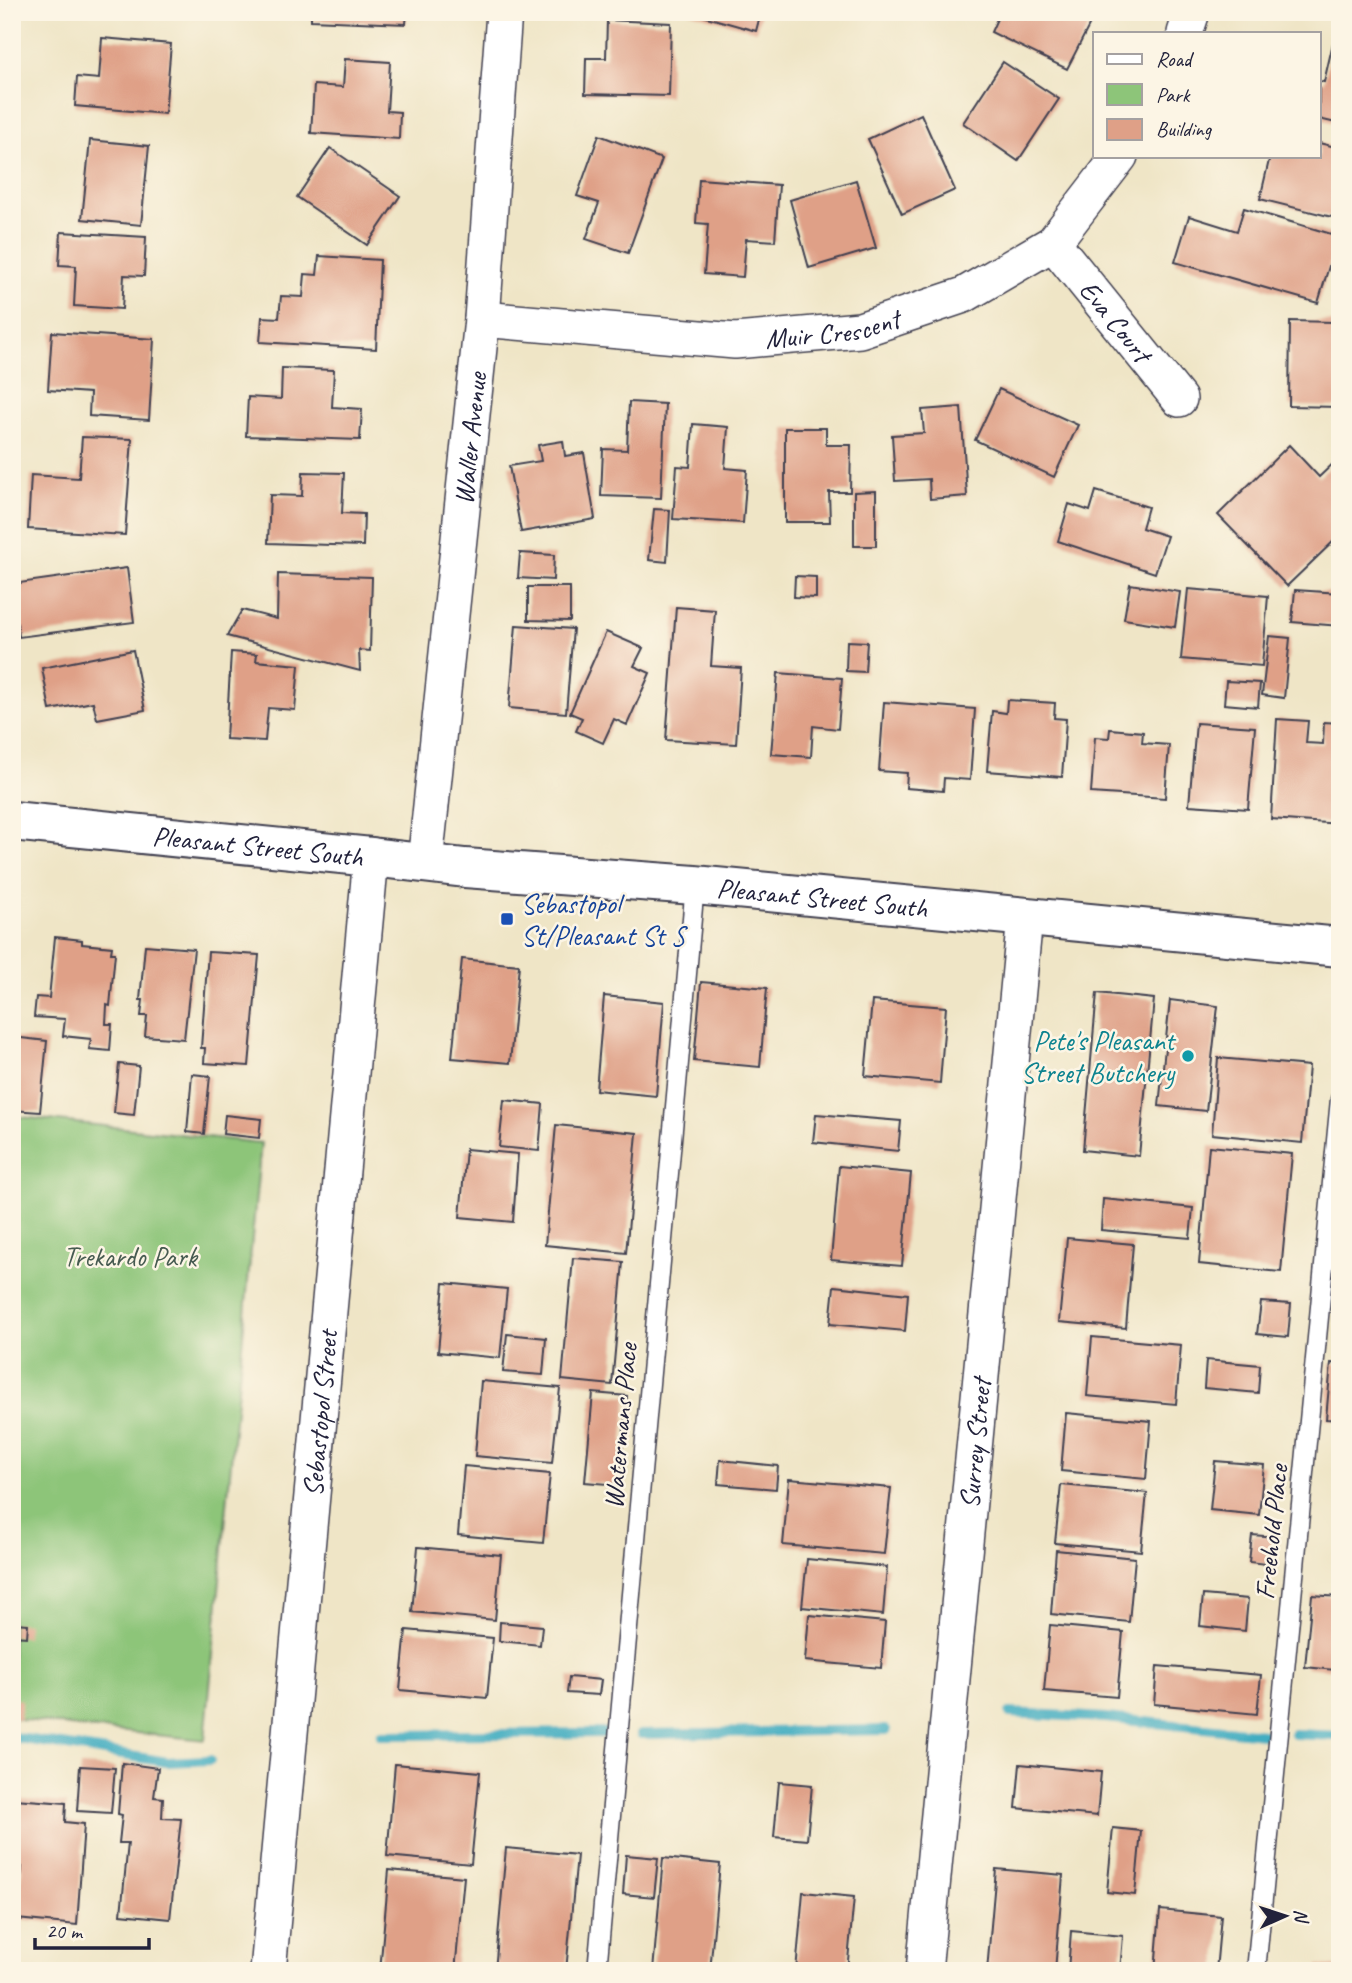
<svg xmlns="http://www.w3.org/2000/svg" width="1352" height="1983" font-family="Caveat,sans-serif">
	<rect width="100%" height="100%" fill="#fcf5e5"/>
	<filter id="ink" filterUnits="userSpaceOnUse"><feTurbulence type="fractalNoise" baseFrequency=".0143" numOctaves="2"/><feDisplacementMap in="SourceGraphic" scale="14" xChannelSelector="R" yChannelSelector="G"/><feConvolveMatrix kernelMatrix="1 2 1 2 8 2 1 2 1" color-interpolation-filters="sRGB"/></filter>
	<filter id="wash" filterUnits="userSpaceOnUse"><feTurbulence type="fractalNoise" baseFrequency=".00686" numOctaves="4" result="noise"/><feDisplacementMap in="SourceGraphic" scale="28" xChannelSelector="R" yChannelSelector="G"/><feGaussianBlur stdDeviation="1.57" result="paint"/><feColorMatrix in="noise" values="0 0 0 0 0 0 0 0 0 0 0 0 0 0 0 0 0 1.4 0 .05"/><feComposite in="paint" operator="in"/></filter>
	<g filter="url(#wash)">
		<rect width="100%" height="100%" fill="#efe5c6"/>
		<path fill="#8dc579" stroke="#58745a" stroke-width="2" d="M12,1116l249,27 -56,597 -128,-13 -65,-9z"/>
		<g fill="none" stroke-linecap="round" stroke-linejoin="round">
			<g stroke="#42adc1" stroke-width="10">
				<path d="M1010,1713l96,5 157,16"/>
				<path d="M641,1734l245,-4"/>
				<path d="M1295,1734l45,2"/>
				<path d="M381,1735l224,-2"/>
				<path d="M12,1737l155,25 43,-2"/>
			</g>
		</g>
		<g id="blocks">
			<g fill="#dfa087">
				<path d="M176,12h28v5l-28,-3z"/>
				<path d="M311,12h96l-1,12 -95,-4z"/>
				<path d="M689,12h72l-5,19z"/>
				<path d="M1000,12h72l19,10 -24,47 -76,-37z"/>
				<path d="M607,20l64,3 -2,73 -84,-2 1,-36h20z"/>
				<path d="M1336,30l4,1v93l-21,-5v-38l5,1z"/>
				<path d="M102,38l69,6 -6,70 -90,-8 2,-29 22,2z"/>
				<path d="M345,59l45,3 -3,49 13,1 -1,27 -88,-6 3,-48 29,2z"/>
				<path d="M1003,62l56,37 -41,62 -55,-38z"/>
				<path d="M921,114l34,76 -53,24 -34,-75z"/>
				<path d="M599,135l63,24 -34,94 -42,-14 13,-36 -22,-7z"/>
				<path d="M90,140l59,6 -8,79 -59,-6z"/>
				<path d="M1319,143l21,5v71l-80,-20 10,-43h49z"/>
				<path d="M330,148l70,48 -33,49 -70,-48z"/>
				<path d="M699,179l80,6 -4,56 -29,-2 -3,38 -39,-3 4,-50 -12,-1z"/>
				<path d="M856,180l20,68 -67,20 -19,-68z"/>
				<path d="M1244,208l94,28 -20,67 -143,-41 14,-46 48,15z"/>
				<path d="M61,232l85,5 -2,39 -20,-1 -2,34 -48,-3 2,-40 -17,-1z"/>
				<path d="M319,256l61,4 -4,89 -116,-7 2,-25 17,1 2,-22 22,1 2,-23 12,1z"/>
				<path d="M1334,309h6v98l-51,-1 1,-85 44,1z"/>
				<path d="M52,332l102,7 -5,81 -60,-4 1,-23 -42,-3z"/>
				<path d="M282,368l52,2 -2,37 30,2 -2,31 -114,-4 2,-39 33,2z"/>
				<path d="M999,389l79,36 -24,52 -79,-37z"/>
				<path d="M629,402l36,2 -4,94 -60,-2 2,-47 24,1z"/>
				<path d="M961,407l6,89 -37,3 -1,-20 -34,2 -3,-46 32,-2 -2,-23z"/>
				<path d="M693,424l35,3 -3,41 22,2 -4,53 -70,-4 4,-53 13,1z"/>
				<path d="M785,428h41v17h25l-1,47h-21l1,30h-45z"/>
				<path d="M82,437l50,2 -7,96 -97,-6 3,-54 48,3z"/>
				<path d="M563,441l2,15 19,-3 11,66 -74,13 -12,-66 32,-5 -3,-16z"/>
				<path d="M1289,445l30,32 21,-20v78l-53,51 -69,-71z"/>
				<path d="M303,472l41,1 -2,40 22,1 -1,32 -95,-3 2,-48 32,1z"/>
				<path d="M876,491v55h-22v-54z"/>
				<path d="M1096,491l52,16 -6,21 25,8 -12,37 -97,-32 11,-37 21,7z"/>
				<path d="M654,509l16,1 -3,52 -18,-2z"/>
				<path d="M520,553l34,2 -1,25 -35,-2z"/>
				<path d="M127,568l7,54 -115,15 -7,-53z"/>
				<path d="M278,574l94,3 -2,74 -11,-1 1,21 -133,-35 15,-26 35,9z"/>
				<path d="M795,576l21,1v21l-22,-1z"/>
				<path d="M1130,584l50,8 -5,35 -51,-8z"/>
				<path d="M528,587h42v34l-42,-1z"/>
				<path d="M1188,589l80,7 -6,70 -81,-7z"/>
				<path d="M1295,590l45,3v33l-48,-4z"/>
				<path d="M676,607l39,3 -4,56 30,2 -5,76 -70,-4z"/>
				<path d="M516,625l57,4 -7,84 -57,-5z"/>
				<path d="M606,632l37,16 -9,18 16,7 -23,52 -13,-6 -11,24 -27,-12 6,-13 -12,-5z"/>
				<path d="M1269,636l21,2 -6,60 -22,-3z"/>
				<path d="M847,641l20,1 -2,30 -19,-1z"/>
				<path d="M133,650l12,60 -48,9 -4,-17 -43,8 -8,-42z"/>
				<path d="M231,652l26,2 -1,7 43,4 -4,45 -27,-2 -3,33 -39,-2z"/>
				<path d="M778,673l64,5 -4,51 -25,-3 -2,31 -40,-3z"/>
				<path d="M1226,681l34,2 -2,24 -34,-3z"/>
				<path d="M1007,700l48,3 -1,15 12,1 -4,58 -75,-6 5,-60 14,2z"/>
				<path d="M884,702l91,7 -5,71 -26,-2 -1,13 -37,-3 1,-15 -28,-2z"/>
				<path d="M1277,719l31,2 -2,22 17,1 1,-22 16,1v101l-69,-5z"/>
				<path d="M1196,723l59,4 -7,82 -59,-4z"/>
				<path d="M1110,729l33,3 -1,11 27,2 -4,53 -74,-5 4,-56 14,1z"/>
				<path d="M55,937l27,3v4l30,3 -1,6h4l-5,53 -3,-1 -1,19h6l-2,27 -21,-2 2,-10 -28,-3 2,-17 -31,-2 2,-20 13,1z"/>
				<path d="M145,945l49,4 -10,90 -39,-3 2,-20h-6l2,-16h-3z"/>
				<path d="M208,952l51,3 -10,111 -45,-3 1,-15h-4z"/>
				<path d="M462,959l57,6 -9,98 -58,-5z"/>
				<path d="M701,982l66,6 -7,79 -66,-6z"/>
				<path d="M1097,993l57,6 -15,157 -56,-6z"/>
				<path d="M604,996l60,6 -8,94 -60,-6z"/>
				<path d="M1170,1000l48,6 -12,105 -47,-5z"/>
				<path d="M872,1001l74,6 -6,76 -75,-7z"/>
				<path d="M12,1037l35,4 -7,71 -28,-2z"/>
				<path d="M1218,1058l91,8 -7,77 -90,-9z"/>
				<path d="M119,1064l20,2 -5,49 -20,-2z"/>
				<path d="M192,1074l18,2 -6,58 -17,-2z"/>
				<path d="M504,1100l39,4 -4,47 -40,-4z"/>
				<path d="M816,1114l85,7 -3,30 -85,-9z"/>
				<path d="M225,1115l36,4 -2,19 -36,-4z"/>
				<path d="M556,1125l81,8 -11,120 -81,-8z"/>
				<path d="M1209,1146l83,8 -11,118 -82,-8z"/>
				<path d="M466,1149l52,5 -5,68 -53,-5z"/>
				<path d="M839,1166l72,7 -9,93 -71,-6z"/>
				<path d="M1103,1199l90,9 -3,30 -89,-8z"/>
				<path d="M1067,1238l66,6 -7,84 -67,-6z"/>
				<path d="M573,1258l50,4 -11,123 -50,-5z"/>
				<path d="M444,1283l63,6 -7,69 -62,-6z"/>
				<path d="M834,1286l74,8 -3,37 -75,-7z"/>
				<path d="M1261,1302l30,2 -3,33 -31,-3z"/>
				<path d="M507,1334l39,4 -3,37 -40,-3z"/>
				<path d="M1092,1337l89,8 -5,59 -89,-8z"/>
				<path d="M1206,1360l54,5 -2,28 -54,-5z"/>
				<path d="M1331,1363l9,1v56l-14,-1z"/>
				<path d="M481,1381l79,7 -8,75 -77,-7z"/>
				<path d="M593,1393l34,3 -8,89 -34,-3z"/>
				<path d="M1066,1413l85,8 -5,58 -85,-8z"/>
				<path d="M720,1460l58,6 -2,23 -58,-5z"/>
				<path d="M1215,1461l49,4 -5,50 -49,-5z"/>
				<path d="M464,1466l86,8 -7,69 -85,-8z"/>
				<path d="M789,1479l102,9 -7,66 -101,-9z"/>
				<path d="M1061,1485l86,8 -6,58 -86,-8z"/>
				<path d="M1252,1535l24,2 -3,28 -24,-3z"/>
				<path d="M418,1547l83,8 -6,65 -83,-8z"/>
				<path d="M1056,1550l79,8 -6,64 -78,-8z"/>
				<path d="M807,1559l80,8 -4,48 -81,-8z"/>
				<path d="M1203,1595l45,4 -3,32 -45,-5z"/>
				<path d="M1312,1595l28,2 -5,73 -30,-3z"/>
				<path d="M809,1615l76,7 -4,46 -76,-7z"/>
				<path d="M500,1622l42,4 -2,19 -41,-4z"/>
				<path d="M14,1623l14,1 -1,13 -14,-1z"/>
				<path d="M1050,1625l73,7 -6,65 -73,-6z"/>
				<path d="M406,1630l87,8 -6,60 -87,-8z"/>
				<path d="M1157,1666l104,9 -4,39 -103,-10z"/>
				<path d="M569,1677l32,3 -2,15 -32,-2z"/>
				<path d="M12,1699l10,1 -2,19 -8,-1z"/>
				<path d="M12,1746h4l-2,20 -2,-1z"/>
				<path d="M122,1763l36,5 -4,29 9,1 -1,20 19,1 -11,100 -49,-5 7,-71h-9l3,-28 -4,-1z"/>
				<path d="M395,1764l85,8 -9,92 -84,-8z"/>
				<path d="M1020,1764l81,8 -4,44 -81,-8z"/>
				<path d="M80,1766l35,2 -4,45 -34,-2z"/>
				<path d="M779,1782l33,3 -5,55 -33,-3z"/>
				<path d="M15,1799l51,4 -1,19 19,2 -7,101 -60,-6 5,-52 -10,-1z"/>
				<path d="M1113,1828l28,3 -6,64 -28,-3z"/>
				<path d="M506,1848l71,7 -11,116h-71z"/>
				<path d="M626,1855l32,3 -4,39 -31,-3z"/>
				<path d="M663,1858l57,6 -10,107h-57z"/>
				<path d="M996,1869l67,6 -8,96h-68z"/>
				<path d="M389,1870l75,7 -9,94h-75z"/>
				<path d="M803,1892l51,5 -7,74h-51z"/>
				<path d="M1160,1910l61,6 -5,55h-61z"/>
				<path d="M1071,1931l52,5 -3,35h-52z"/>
				<path d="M1275,1965l28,2v4h-28z"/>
				<path d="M1318,1965l22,2v4h-22z"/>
			</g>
		</g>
	</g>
	<g filter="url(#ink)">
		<use href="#blocks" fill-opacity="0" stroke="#413f50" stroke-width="2"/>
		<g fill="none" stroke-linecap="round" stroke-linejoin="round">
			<defs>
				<g id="service">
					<path d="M597,1971l98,-1086"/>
					<path d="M1256,1971l84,-872"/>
				</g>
				<g id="minor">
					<path d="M1185,33l7,-21"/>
					<path id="s1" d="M1053,243l126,156"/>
					<path id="s2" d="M482,319l253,22 125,-11 104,-35 89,-52 67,-87"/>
					<path id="s3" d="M425,863l57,-544 22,-307"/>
					<path id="s4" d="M268,1971l103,-1114"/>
					<path id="s5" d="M924,1971l101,-1054"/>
				</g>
				<g id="tertiary">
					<path id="s6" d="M371,857l94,11 230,17 645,62"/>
				</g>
				<g id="secondary">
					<path id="s7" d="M12,821l359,36"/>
				</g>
			</defs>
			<use href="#service" stroke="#413f50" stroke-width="21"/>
			<use href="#minor" stroke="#413f50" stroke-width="38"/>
			<use href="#tertiary" stroke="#413f50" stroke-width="42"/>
			<use href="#secondary" stroke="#413f50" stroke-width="42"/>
			<use href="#service" stroke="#fff" stroke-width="18"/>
			<use href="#minor" stroke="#fff" stroke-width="35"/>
			<use href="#tertiary" stroke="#fff" stroke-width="38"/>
			<use href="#secondary" stroke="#fff" stroke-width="38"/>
		</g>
	</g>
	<rect fill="#1a4fb4" stroke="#fcf5e5" stroke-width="2.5" x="500" y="912" width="14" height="14" rx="3.5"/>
	<circle fill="#0f9aa8" stroke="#fcf5e5" stroke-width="2.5" cx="1188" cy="1056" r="7"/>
	<g text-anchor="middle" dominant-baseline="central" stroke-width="5" stroke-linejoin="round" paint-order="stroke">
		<g font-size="28" fill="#22223b" stroke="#fcf5e5">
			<text stroke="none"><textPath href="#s1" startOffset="100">Eva Court</textPath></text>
			<text stroke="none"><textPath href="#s2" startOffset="352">Muir Crescent</textPath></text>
			<text stroke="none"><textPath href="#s3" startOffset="427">Waller Avenue</textPath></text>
			<text stroke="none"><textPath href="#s7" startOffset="247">Pleasant Street South</textPath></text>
			<text stroke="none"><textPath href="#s6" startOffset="453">Pleasant Street South</textPath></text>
			<text stroke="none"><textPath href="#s4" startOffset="560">Sebastopol Street</textPath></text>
			<text transform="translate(620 1426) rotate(-85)">Watermans Place</text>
			<text stroke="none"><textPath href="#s5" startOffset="530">Surrey Street</textPath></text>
			<text transform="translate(1271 1532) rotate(-84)">Freehold Place</text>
		</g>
		<g font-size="28" fill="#164399" stroke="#fcf5e5" text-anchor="start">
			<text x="521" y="903">Sebastopol<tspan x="521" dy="32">St/Pleasant St S</tspan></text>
		</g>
		<g font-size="28" fill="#0d838f" stroke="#fcf5e5" text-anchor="end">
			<text x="1174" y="1040">Pete's Pleasant<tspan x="1174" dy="32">Street Butchery</tspan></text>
		</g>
		<g font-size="28" fill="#475b51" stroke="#fcf5e5">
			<text x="130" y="1256">Trekardo Park</text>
		</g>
	</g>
	<rect width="1352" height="1983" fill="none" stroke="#fcf5e5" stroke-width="42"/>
	<rect x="1093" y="32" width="228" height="126" fill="#fcf5e5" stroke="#a5a1a1" stroke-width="2"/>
	<rect x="1107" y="54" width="35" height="10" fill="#ffffff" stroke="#a5a1a1" stroke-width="2"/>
	<text x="1156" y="66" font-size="21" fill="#22223b">Road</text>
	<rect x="1107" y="84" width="35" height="21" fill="#8dc579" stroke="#a5a1a1" stroke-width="2"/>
	<text x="1156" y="102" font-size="21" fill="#22223b">Park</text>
	<rect x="1107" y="119" width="35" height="21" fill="#dfa087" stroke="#a5a1a1" stroke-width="2"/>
	<text x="1156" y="136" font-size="21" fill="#22223b">Building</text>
	<g transform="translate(1285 1916) rotate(87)" stroke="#fcf5e5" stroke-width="5" paint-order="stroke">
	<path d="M0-5L12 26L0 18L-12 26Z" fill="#22223b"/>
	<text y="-10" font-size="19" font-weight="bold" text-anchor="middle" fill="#22223b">N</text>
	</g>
	<path d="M35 1938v10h114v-10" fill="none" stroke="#22223b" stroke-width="3.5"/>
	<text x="46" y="1938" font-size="21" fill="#22223b" stroke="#fcf5e5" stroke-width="5" paint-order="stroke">20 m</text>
</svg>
